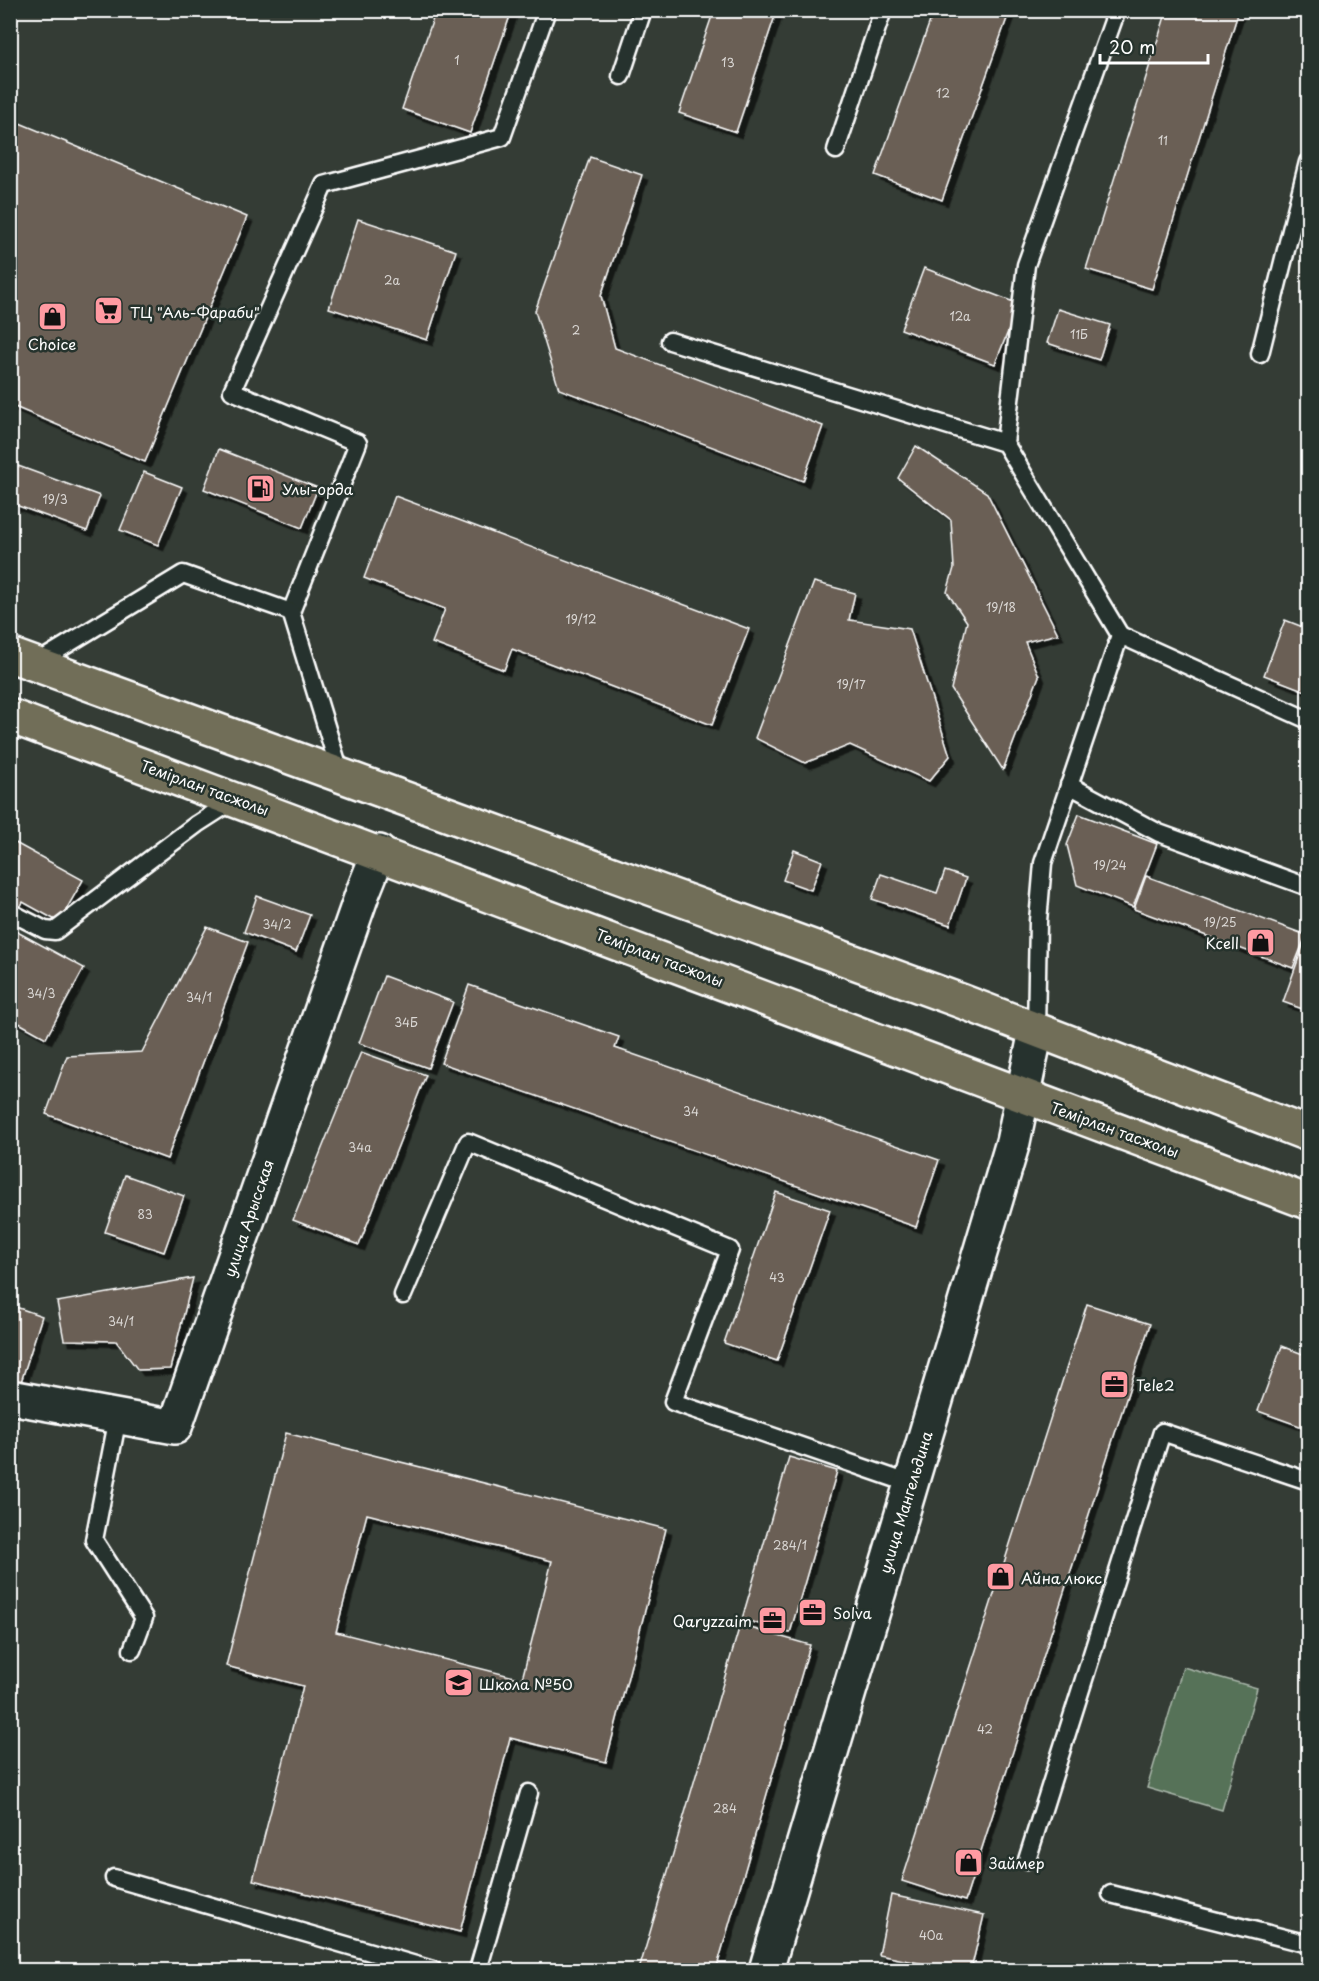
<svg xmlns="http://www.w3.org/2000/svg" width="1319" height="1981" font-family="'Playpen Sans',sans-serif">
	<defs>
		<filter id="shadow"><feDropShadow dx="5.5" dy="5.5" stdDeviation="0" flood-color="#0009"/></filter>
	</defs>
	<rect width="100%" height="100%" fill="#343c35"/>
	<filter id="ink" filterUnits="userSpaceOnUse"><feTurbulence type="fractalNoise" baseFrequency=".0167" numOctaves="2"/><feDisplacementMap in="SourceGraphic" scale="12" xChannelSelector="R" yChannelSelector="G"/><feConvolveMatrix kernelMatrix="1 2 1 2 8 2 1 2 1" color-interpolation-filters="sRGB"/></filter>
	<g filter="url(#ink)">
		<path fill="#577258" stroke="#abb8ac" stroke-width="1.5" d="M1183,1667l74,21 -35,122 -75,-22z"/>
		<g fill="#6a5f54" stroke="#fff" stroke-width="1.5" fill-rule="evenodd" filter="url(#shadow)">
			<path d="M436,10h76l-42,123 -68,-24z"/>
			<path d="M714,10h63l-41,122 -57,-19z"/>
			<path d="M934,10h76l-68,190 -67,-25z"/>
			<path d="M1167,10h72l-87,279 -66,-20z"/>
			<path d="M10,119l237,98 -102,245 -135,-57z"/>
			<path d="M590,157l52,18 -41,121 14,52 208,78 -20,55 -244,-92 -24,-78z"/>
			<path d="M358,219l98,32 -29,89 -98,-32z"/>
			<path d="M924,268l95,36 -24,60 -94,-35z"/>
			<path d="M1058,309l52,16 -11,35 -52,-17z"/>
			<path d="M916,446l71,47 71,141 -33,8 14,34 -36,94 -52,-81 16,-67 -20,-30 7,-24 -3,-48 -53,-42z"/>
			<path d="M219,449l99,39 -16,40 -98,-39z"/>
			<path d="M10,463l90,33 -13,35 -77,-28z"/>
			<path d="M144,472l38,15 -24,58 -38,-15z"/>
			<path d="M395,496l354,133 -37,96 -200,-76 -8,21 -72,-27 13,-34 -81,-31z"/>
			<path d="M814,582l41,11 -6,27 61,9 40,127 -21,25 -79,-36 -45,18 -50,-25z"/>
			<path d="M1285,620l23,9v63l-44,-17z"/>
			<path d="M1079,814l78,30 -24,63 -56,-22 -10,-40z"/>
			<path d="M10,840l73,40 -24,42 -36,-20 -13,23z"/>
			<path d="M794,850l28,11 -11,29 -28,-10z"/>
			<path d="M945,871l21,7 -16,47 -78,-26 9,-25 56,19z"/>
			<path d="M1146,876l160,59 -13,33 -159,-59z"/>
			<path d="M257,896l53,19 -14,37 -52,-20z"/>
			<path d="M207,927l41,15 -81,217 -121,-45 21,-58 75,-4z"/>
			<path d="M10,928l74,40 -38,70 -36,-20z"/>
			<path d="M1308,932v79l-25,-9z"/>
			<path d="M384,976l69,26 -25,66 -69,-25z"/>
			<path d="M469,985l150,52 -4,11 324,112 -23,67 -475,-164z"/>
			<path d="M361,1052l65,23 -67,170 -66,-25z"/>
			<path d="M125,1175l59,21 -20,56 -59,-20z"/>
			<path d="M776,1192l54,18 -53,151 -53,-18z"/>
			<path d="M193,1278l-23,91 -32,1 -22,-29 -52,-1 -7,-38z"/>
			<path d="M1087,1304l63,20 -185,577 -63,-20z"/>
			<path d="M10,1305l32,11 -21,66 -11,-4z"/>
			<path d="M1282,1346l26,10v73l-50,-18z"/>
			<path d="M286,1433l380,96 -60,233 -96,-24 -50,194 -207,-52 50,-194 -77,-20zM367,1514l185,47 -30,118 -186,-47z"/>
			<path d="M789,1457l48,14 -47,162 -48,-14z"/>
			<path d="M740,1625l70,20 -94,325h-77z"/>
			<path d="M891,1895l93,20 -13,55h-17l-75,-15z"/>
			<path d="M1099,1964l24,6h-25z"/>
		</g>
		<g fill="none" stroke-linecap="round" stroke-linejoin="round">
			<defs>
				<g id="service">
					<path d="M621,76l22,-66"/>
					<path d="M836,150l47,-140"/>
					<path d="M670,341l335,102 115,192 -77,228 -5,58 -2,110"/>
					<path d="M1260,354l48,-192"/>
					<path d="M1005,443l21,-178 91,-255"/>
					<path d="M291,612l67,-169 -126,-52 92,-206 178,-48 45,-127"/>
					<path d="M1120,635l188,85"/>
					<path d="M35,664l148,-90 108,38 50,163"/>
					<path d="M1069,785l90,48 149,54"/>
					<path d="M16,915l29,15 10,1 142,-107 39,-25"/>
					<path d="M403,1295l65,-153 262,108 -57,152 238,82"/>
					<path d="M118,1417l-24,123 50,78 -12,32"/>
					<path d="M1027,1860l135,-428 146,49"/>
					<path d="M114,1878l319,92"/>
					<path d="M1111,1894l197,50"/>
					<path d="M478,1970l51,-177"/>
				</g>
				<path id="minor" d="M10,1397l165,30 188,-535 16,-40"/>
				<path id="tertiary" d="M766,1970l247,-828 23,-111"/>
				<g id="primary">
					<path d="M10,655l951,346 347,133"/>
					<path d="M10,716l1298,486"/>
				</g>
			</defs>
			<use href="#service" stroke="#fff" stroke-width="21"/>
			<use href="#minor" stroke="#fff" stroke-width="38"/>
			<use href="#tertiary" stroke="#fff" stroke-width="38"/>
			<use href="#primary" stroke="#fff" stroke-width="38"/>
			<use href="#service" stroke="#26332d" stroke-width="16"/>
			<use href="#minor" stroke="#26332d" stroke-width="33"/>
			<use href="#tertiary" stroke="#26332d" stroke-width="33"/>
			<use href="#primary" stroke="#716e59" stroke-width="33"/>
		</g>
	</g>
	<defs>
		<symbol id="supermarket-square" viewBox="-11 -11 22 22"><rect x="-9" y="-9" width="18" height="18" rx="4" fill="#ff9aa2" stroke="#26332d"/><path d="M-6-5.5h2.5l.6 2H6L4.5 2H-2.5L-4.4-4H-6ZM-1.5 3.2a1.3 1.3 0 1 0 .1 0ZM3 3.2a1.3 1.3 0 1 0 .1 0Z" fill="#111"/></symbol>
		<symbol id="shop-square" viewBox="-11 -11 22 22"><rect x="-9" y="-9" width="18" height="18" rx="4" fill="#ff9aa2" stroke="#26332d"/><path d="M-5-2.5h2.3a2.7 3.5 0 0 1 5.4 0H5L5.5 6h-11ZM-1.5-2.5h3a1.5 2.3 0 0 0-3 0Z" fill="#111"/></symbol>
		<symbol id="fuel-square" viewBox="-11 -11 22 22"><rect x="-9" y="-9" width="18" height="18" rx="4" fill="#ff9aa2" stroke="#26332d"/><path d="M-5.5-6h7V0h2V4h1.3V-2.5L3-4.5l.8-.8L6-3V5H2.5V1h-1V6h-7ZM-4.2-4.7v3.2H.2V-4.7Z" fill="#111"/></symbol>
		<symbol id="office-square" viewBox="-11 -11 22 22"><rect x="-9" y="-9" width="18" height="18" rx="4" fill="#ff9aa2" stroke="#26332d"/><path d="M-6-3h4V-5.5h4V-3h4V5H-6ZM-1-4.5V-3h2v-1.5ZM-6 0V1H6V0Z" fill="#111"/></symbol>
		<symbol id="school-square" viewBox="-11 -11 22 22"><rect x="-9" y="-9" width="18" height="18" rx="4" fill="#ff9aa2" stroke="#26332d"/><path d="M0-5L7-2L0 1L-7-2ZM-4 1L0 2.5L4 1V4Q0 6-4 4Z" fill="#111"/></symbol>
	</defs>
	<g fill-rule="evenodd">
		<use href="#supermarket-square" x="92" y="294" width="33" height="33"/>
		<use href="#shop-square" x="36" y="300" width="33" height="33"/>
		<use href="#fuel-square" x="244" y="472" width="33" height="33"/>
		<use href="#shop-square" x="1244" y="926" width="33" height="33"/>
		<use href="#office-square" x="1098" y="1368" width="33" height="33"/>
		<use href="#shop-square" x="984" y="1560" width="33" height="33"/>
		<use href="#office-square" x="796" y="1596" width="33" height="33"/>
		<use href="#office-square" x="756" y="1604" width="33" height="33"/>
		<use href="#school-square" x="442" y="1666" width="33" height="33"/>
		<use href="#shop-square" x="952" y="1846" width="33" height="33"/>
	</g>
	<g text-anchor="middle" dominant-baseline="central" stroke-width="5" stroke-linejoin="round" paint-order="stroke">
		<g font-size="12" fill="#dad7d4">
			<text x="457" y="60">1</text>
			<text x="728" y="62">13</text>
			<text x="943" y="93">12</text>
			<text x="1163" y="140">11</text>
			<text x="392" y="280">2а</text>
			<text x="960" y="316">12а</text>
			<text x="576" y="330">2</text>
			<text x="1079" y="334">11Б</text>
			<text x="55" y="499">19/3</text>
			<text x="1001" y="607">19/18</text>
			<text x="581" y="619">19/12</text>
			<text x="851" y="684">19/17</text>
			<text x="1110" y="865">19/24</text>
			<text x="1220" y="922">19/25</text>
			<text x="277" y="924">34/2</text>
			<text x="41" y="993">34/3</text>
			<text x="199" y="997">34/1</text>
			<text x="406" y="1022">34Б</text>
			<text x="691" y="1111">34</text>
			<text x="360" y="1147">34а</text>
			<text x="145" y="1214">83</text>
			<text x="777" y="1277">43</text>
			<text x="121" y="1321">34/1</text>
			<text x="790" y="1545">284/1</text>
			<text x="985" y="1729">42</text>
			<text x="725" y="1808">284</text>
			<text x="931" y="1935">40а</text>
		</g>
		<g font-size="15" fill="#fff" stroke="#26332d" text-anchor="start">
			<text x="130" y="311">ТЦ "Аль-Фараби"</text>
			<text x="52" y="343" text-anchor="middle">Choice</text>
			<text x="282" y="488">Улы-орда</text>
			<text x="1239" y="942" text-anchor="end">Kcell</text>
			<text x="1136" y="1384">Tele2</text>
			<text x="1021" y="1577">Айна люкс</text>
			<text x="833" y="1612">Solva</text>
			<text x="752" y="1620" text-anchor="end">Qaryzzaim</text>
			<text x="479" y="1683">Школа №50</text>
			<text x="989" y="1862">Займер</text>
		</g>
		<g font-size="15" fill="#fff" stroke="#26332d">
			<text transform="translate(205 787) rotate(20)">Темірлан тасжолы</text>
			<text transform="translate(660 957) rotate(21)">Темірлан тасжолы</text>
			<text transform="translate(1115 1129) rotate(20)">Темірлан тасжолы</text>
			<text transform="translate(248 1218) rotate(-71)">улица Арысская</text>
			<text transform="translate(905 1502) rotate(-73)">улица Мангельдина</text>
		</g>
	</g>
	<rect width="1319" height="1981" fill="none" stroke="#26332d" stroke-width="36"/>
	<rect x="18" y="18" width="1283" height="1945" fill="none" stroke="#fff" stroke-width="2" filter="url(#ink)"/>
	<path d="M1100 54v9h108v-9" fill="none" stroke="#ffffff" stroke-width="3"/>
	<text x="1109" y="54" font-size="18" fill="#ffffff" stroke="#26332d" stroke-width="4.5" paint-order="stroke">20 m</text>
</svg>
